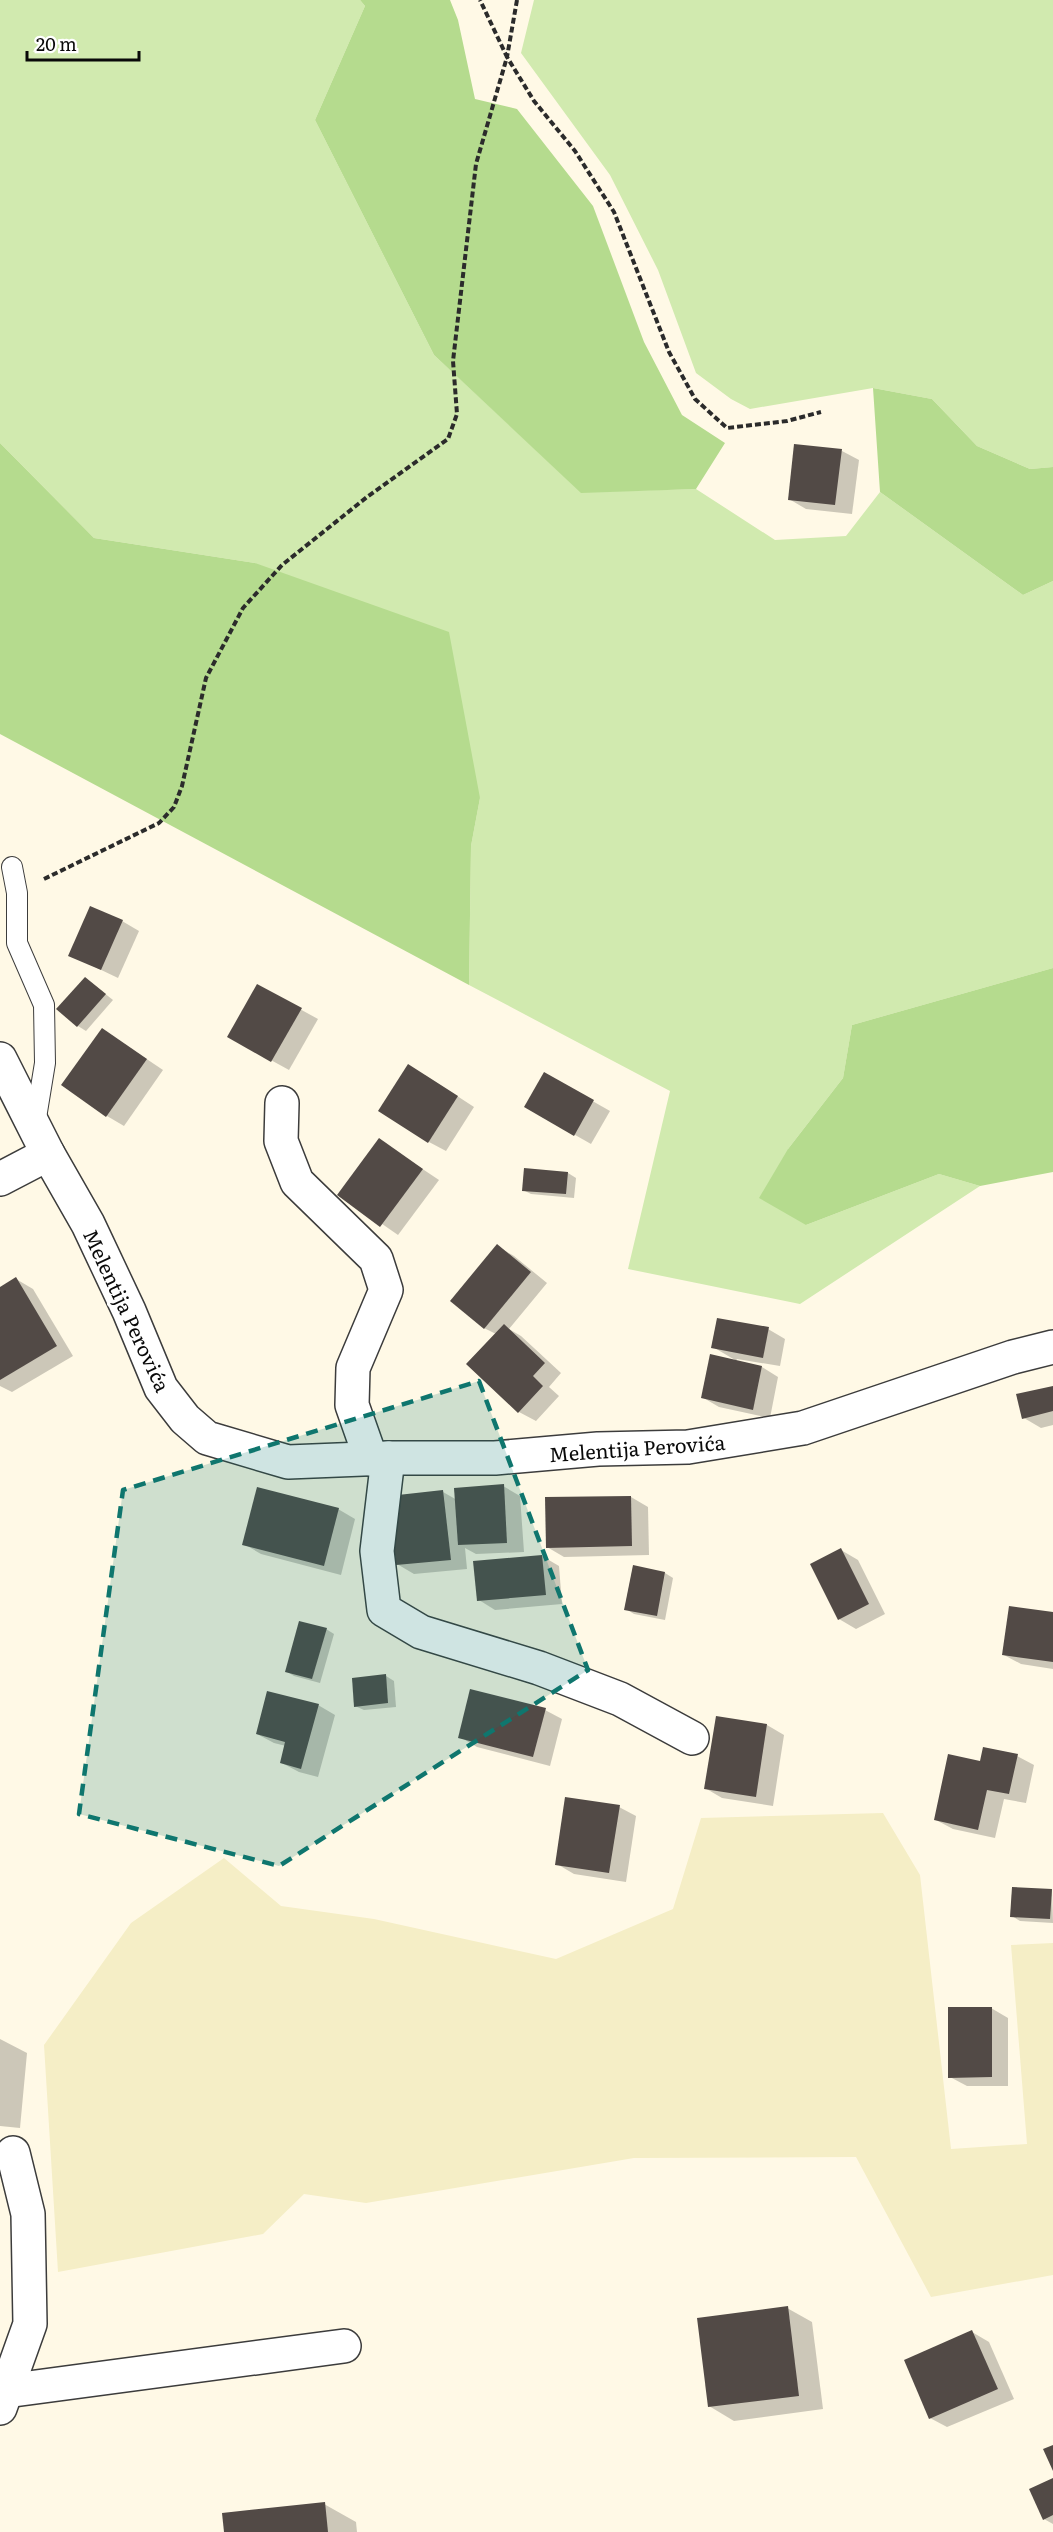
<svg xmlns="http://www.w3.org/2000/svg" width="1053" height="2532" font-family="Literata,serif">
	<rect width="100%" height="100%" fill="#fff9e6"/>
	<path fill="#f5eec6" d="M883,1813l37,62 31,274 76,-5 -16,-199 42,-2v332l-122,22 -75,-140 -222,1 -268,45 -62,-9 -41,40 -205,38 -14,-227 87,-122 93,-65 57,48 93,13 182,40 117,-50 28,-91z"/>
	<g fill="#d1eaaf">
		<path d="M0,0h360l5,6 -50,114 119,235 147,137 115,-3 79,51 71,-4 34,-44 143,103 30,-14v387l-201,57 -9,53 -55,71 18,76 133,-51 41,12 -180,118 -172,-35 42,-178 -201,-106 2,-139 9,-48 -225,-235 -161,-25 -94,-95z"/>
		<path d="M534,0h519v467l-23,2 -53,-23 -45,-47 -59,-11 -123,21 -19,-10 -35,-26 -38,-103 -48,-95 -89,-122z"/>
	</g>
	<g fill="#b5db8e">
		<path d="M360,0h90l8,20 17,79 42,10 76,97 51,136 38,73 43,28 -29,46 -115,4 -147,-138 -119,-235 50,-114z"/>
		<path d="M873,388l59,11 45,47 53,23 23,-2v114l-30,14 -143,-103z"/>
		<path d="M0,443l94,95 161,25 194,69 31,166 -9,48 -2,139 -469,-251z"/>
		<path d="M1053,968v204l-73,14 -41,-12 -133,51 -47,-27 29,-49 55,-71 9,-53z"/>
	</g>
	<g fill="#0003">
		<path d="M842,451l17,9 -7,54 -46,-5 -17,-10z"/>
		<path d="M122,921l17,10 -21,47 -48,-23z"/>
		<path d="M85,978l28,22 -27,31 -8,-5z"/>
		<path d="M258,986l60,33 -29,51 -60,-33z"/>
		<path d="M102,1029l61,41 -39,56 -17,-10z"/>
		<path d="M545,1074l65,37 -19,33 -65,-37z"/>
		<path d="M425,1075l49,32 -28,44 -17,-9z"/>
		<path d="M379,1140l60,40 -41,55 -59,-41z"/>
		<path d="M568,1173l8,5 -2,20 -43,-4 -8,-4z"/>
		<path d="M497,1246l17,10 33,27 -38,46 12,7 40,37 -12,14 10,9 -23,25 -17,-9 -23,-78 -12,-6z"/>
		<path d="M16,1279l17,10 40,67 -61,36 -12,-6v-98z"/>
		<path d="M768,1329l17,10 -5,27 -43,-7 -1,2 26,6 16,10 -8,41 -51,-11 -17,-10 33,-37 -22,-13z"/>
		<path d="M1053,1387v38l-12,3 -17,-10z"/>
		<path d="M503,1486l17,10 4,56 -48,2 -11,-6 2,21 -53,5 -17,-10 46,-72 14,8z"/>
		<path d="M631,1497l17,10 1,48 -85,2 -17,-10v-48z"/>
		<path d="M338,1509l17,10 -14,56 -80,-21 -17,-10z"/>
		<path d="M841,1550l17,10 27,54 -29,15 -17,-10z"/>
		<path d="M542,1556l17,10 3,38 -67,6 -16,-10z"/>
		<path d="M634,1567l31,6 8,5 -8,42 -31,-6 -8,-5z"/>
		<path d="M1053,1614v55l-32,-5 -17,-9z"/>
		<path d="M326,1629l8,5 -14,49 -26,-7 -8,-5z"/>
		<path d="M386,1676l8,5 2,26 -32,3 -9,-4z"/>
		<path d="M318,1705l17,10 -17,62 -19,-5 -17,-9 4,-17 -12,-3 -17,-9z"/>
		<path d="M545,1710l17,9 -12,47 -73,-19 -17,-10z"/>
		<path d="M717,1718l50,7 17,10 -11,71 -51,-8 -17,-10z"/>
		<path d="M1017,1756l17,9 -8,38 -22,-4 -9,39 -42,-9 -17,-9z"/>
		<path d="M619,1807l17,9 -10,66 -52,-8 -17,-10z"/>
		<path d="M1052,1890l1,33 -33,-2 -8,-5z"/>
		<path d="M991,2008l17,10v68h-41l-17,-9z"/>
		<path d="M0,2039l27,14 -7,75 -20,-2z"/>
		<path d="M787,2308l25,14 11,87 -89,12 -25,-15z"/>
		<path d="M972,2332l17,10 25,57 -67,28 -17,-9z"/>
		<path d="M1053,2480v44l-9,-5z"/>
		<path d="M324,2504l32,18 1,10h-132z"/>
	</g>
	<g fill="#524a46">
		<path d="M794,444l48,5 -7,56 -47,-5z"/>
		<path d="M90,906l33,14 -22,50 -33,-14z"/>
		<path d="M85,977l21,17 -29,33 -21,-18z"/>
		<path d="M257,984l45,24 -31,54 -44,-25z"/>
		<path d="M102,1028l45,31 -41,58 -45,-32z"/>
		<path d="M408,1064l50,32 -30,47 -50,-32z"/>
		<path d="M544,1072l50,28 -20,36 -50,-29z"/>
		<path d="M379,1138l44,31 -43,58 -43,-32z"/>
		<path d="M524,1168l44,4 -2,22 -44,-3z"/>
		<path d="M497,1244l34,28 -47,57 -34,-28z"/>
		<path d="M16,1277l41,69 -57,34v-93z"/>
		<path d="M717,1318l52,9 -6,31 -52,-10z"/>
		<path d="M504,1324l41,39 -12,13 10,10 -25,27 -52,-49z"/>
		<path d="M710,1354l52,12 -9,44 -52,-12z"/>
		<path d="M1053,1386v25l-31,8 -6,-25z"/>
		<path d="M504,1484l3,59 -49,2 -4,-57z"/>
		<path d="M257,1487l82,21 -15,58 -82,-21z"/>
		<path d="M443,1490l8,70 -55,5 -7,-69z"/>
		<path d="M631,1496l1,50 -86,2 -1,-51z"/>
		<path d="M841,1548l28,56 -31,16 -28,-56z"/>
		<path d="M542,1555l4,40 -69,6 -4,-40z"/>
		<path d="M633,1565l32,7 -8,44 -33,-6z"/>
		<path d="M1009,1606l44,6v50l-51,-7z"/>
		<path d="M299,1621l28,7 -15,51 -27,-7z"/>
		<path d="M386,1674l2,29 -34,4 -2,-29z"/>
		<path d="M470,1689l76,19 -13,49 -75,-19z"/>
		<path d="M267,1691l52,13 -18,65 -21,-6 5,-21 -29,-8z"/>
		<path d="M716,1716l51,8 -11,73 -52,-8z"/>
		<path d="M983,1747l35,7 -9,40 -22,-4 -9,40 -44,-10 14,-66 32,7z"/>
		<path d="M565,1797l55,8 -11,68 -54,-8z"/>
		<path d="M1012,1887l40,2 -2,30 -40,-2z"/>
		<path d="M948,2007h44v70l-44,1z"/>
		<path d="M788,2306l11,90 -91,11 -11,-89z"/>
		<path d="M972,2330l26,59 -69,30 -25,-59z"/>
		<path d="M1053,2445v26l-10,-22z"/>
		<path d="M1053,2478v37l-10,5 -14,-31z"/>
		<path d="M325,2502l3,30h-104l-2,-19z"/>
	</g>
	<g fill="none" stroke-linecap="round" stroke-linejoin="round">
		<defs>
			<path id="service" d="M12,867l5,26v50l27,62 1,58 -10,61"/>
			<g id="minor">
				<path d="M0,1059l48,95 40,70 41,87 32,77 24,31 22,19 81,24 100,-4h107l103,-9 90,-2 115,-19 210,-71 40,-10"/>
				<path d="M282,1103l-1,38 16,41 79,77 10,31 -33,78 -1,37 19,54"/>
				<path d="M0,1179l48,-25"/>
				<path d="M388,1458l-11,93 7,59 37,22 118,36 81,31 72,39"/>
				<path d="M6,2391l338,-45"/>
				<path d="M0,2408l30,-84 -2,-110 -15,-61"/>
			</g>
		</defs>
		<use href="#service" stroke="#3c3c3c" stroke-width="22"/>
		<use href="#minor" stroke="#3c3c3c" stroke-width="36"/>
		<g stroke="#2b2b2b" stroke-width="4" stroke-dasharray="6 3" stroke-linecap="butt">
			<path d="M517,0l-10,57 27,44 41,50 39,61 55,140 26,47 32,29 60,-7 34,-9"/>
			<path d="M44,879l115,-56 15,-16 8,-21 24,-108 37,-70 39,-43 85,-68 81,-58 9,-25 -4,-53 23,-197 31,-107 -27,-57"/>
		</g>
		<use href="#service" stroke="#fff" stroke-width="20"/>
		<use href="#minor" stroke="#fff" stroke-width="33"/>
	</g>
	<path fill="#0f766e" fill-opacity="0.2" stroke="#0f766e" stroke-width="4.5" stroke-dasharray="12 8" stroke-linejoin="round" d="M479,1381l109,289 -309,196 -200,-52 44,-324z"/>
	<g text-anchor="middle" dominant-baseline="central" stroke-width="6" stroke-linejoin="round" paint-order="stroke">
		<g font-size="20" fill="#090909" stroke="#fff">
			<text transform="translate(128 1310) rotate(65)">Melentija Perovića</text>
			<text transform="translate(637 1447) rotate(-4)">Melentija Perovića</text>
		</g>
	</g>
	<path d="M27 51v9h112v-9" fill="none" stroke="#090909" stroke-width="3"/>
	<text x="36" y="51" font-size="18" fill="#090909" stroke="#ffffff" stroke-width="4.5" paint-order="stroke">20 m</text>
</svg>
